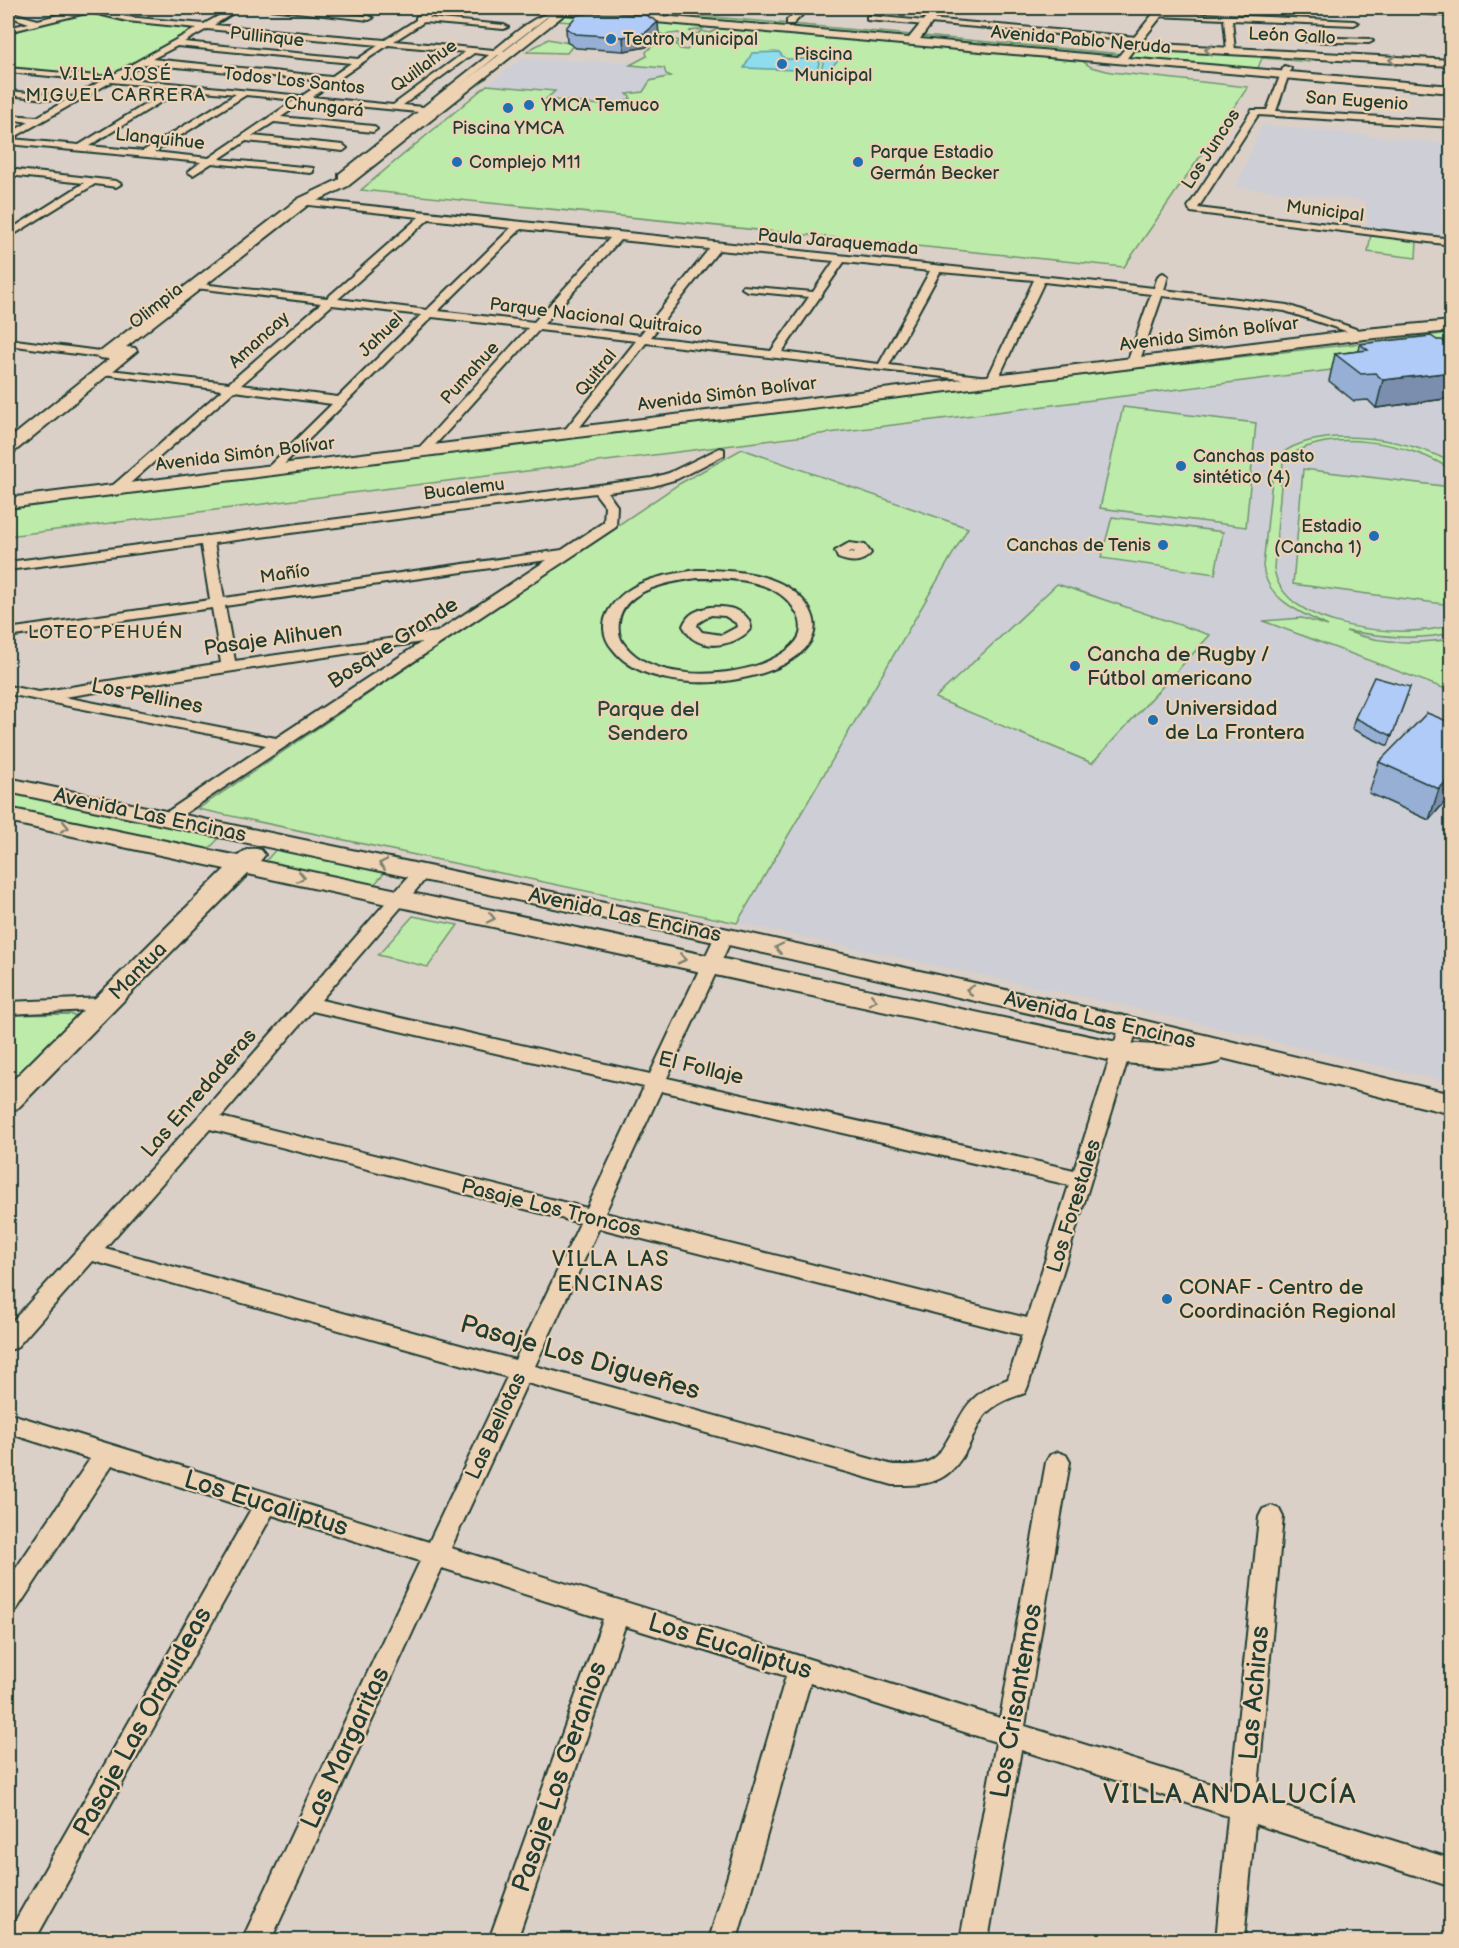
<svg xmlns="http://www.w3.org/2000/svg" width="1459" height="1948" font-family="'Balsamiq Sans',sans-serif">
	<rect width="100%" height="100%" fill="#dbd0c8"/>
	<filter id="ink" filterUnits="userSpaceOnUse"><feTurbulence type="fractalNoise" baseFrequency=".0167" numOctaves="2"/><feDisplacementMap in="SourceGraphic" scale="12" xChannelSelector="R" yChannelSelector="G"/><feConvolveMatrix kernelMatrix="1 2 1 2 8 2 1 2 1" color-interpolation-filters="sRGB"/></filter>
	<g filter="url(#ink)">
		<g fill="#ceced6">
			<path d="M522,59l154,4 15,20 -45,27 -101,-11 9,-8 -67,-6z"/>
			<path d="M1262,125l189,19v68l-10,-1 1,27 -75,-9 -1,-28 -130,-14z"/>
			<path d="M1451,355v728l-312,-74 -402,-86 230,-396 -235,-82 41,-3 521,-69z"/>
		</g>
		<g fill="#bdeba9" stroke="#6e946e" stroke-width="1.5">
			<path d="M554,8h59l508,46 -3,4z"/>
			<path d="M90,11l34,9 74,7 -89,50 -101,-9v-37z"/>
			<path d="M566,14l134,12 3,3 -14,2 8,3 5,-3 8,2 10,-5 362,33 9,6 20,5 137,15 -124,180 -763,-77 126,-105 68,6 -9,8 90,10 -12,-7 7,-4 -4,-4 16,-2 7,-11 21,-5 -5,-2 -2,-6 -34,-3 17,-9 -1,-4c11,-11 18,-15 34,-11l-4,3 4,5 7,1 9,-10 -18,-7 -15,2 -15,-7 -90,-7z"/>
			<path d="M548,39l26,5 -7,9 -40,-1c6,-6 14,-7 21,-13z"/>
			<path d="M1135,47l173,11 1,4 -47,-4 -6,15 -135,-12z"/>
			<path d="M1371,234l46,6 -1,18 -48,-6z"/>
			<path d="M1451,333v22l-1443,181v-28l993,-124z"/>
			<path d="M1123,407l133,16 -10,104 -146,-19z"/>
			<path d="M1336,437c39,-1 78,6 113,24l2,2v7c-36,-27 -134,-46 -168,-8l-9,106c7,62 131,72 177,57v8c-36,8 -69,3 -105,-2 33,13 71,13 105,8v52l-188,-70 39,-3 26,8c-26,-13 -62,-26 -65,-60l11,-105c15,-18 40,-22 62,-24z"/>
			<path d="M742,449l226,79 -231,395 -539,-114 481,-325z"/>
			<path d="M1303,469l148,18v118l-158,-21z"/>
			<path d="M1112,517l111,15 -8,42 -114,-16z"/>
			<path d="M1057,584l153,51 -118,128 -157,-65z"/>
			<path d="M8,791l213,45 -14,15 -199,-42z"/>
			<path d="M279,846l109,23 -16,18 -109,-23z"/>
			<path d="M413,916l45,9 -30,42 -50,-12z"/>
			<path d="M70,1014l10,3 -72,72v-74z"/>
		</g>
		<path fill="#8edced" stroke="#629ca3" stroke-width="1.5" d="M779,52l6,7h35l-3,12h4l3,-12 13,2 -14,16h-19l-7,-7 -53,-2 8,-15z"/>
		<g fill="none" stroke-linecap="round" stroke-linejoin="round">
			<defs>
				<g id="street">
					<path d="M81,8h18v2l28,7 77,7 29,-16h8l-27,17 171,15 31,-20v-3l19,-9h7l-13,10 75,7 4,2 -4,2 -80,-7 -30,19 100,9c15,-11 48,-45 67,-35l-14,2 -44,34 7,1v4l-12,-1 -65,53 4,1v4h-10l-80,64 4,3 -5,3 -7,-3v-6l79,-62 -113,-11 -24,16 92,9 4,3 -4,3 -99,-10 -22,14 91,9 4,3 -4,3 -97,-10 -27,18 94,9v4l-3,1 -98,-10 -19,12 -5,-3 13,-10 -193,-18v-10l21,-12 -21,-3v-4l29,2 28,-16 -57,-6v-4l65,6 28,-16 -93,-9v-4l101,9 88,-49 -70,-7 -37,-9 -82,20v-4l21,-5 -21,-7v-4l30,8 43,-11zM207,29l172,16 -21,14 -174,-17zM388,45l77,7 -72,53 -81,-8zM177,46l174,17 -20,14 -179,-18zM474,53l15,2 -66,52 -20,-2zM145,64l179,17 -22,15 -183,-18zM111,82l61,6 -93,57 -68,-6zM182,89l54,5 -93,57 -54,-5zM246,95l49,5 -86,58 -55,-6z"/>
					<path d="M260,8h22l87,8 4,2 -4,2z"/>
					<path d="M668,8h8l-8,5 -4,-2z"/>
					<path d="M801,8h8l-16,16h-6v-4z"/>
					<path d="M1159,12l195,9 4,2 -4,2 -122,-5 3,31 -4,2 -4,-2 -3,-32 -68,-3z"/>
					<path d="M870,16l55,5 3,-2 209,18 4,2 -4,2 -207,-18 -4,2 -59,-5v-4z"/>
					<path d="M1308,37l61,2 4,2 -4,2 -64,-2v-4z"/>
					<path d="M1284,66l7,2 -15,43 176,10v6l-194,-12 -60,93 254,31v6l-261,-33 -3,-5 64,-97h15z"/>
					<path d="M8,169l108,12 5,3 -5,3 -21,-3 -87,54v-7l76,-48 -76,-8z"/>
					<path d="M303,199l851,89 4,-12 5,-3 5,3 -4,14 123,15 83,29 -5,3 -4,-1 -76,-25 -123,-15 -23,67 -6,3 -6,-3 24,-69 -107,-12 -48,101 -350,-40 -74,94 -4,1 -6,-4 2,-3 72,-90 -97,-11 -113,125h-8v-6l110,-121 -96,-11 -158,157 -4,1 -6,-4 68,-67 -98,-13 -115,102h-8l-2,-3 2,-3 111,-97 -118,-16 -6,-3 2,-2 129,14 92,-80 -125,-15 -5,-3 1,-2 135,15 92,-81 -119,-13 -2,-2zM429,219l82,9 -84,82 -89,-11zM521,229l89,9 -76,84 -96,-11zM620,240l89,9 -69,86 -96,-11zM719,250l115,11 -21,31 -70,-6 -1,2 5,3 62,6 -38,54 -120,-14zM844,262l86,9 -51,93 -97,-12zM940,272l94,8 -46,97 -99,-12zM332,305l89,10 -83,82 -97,-12z"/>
					<path d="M8,339l114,15 6,3 -6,3 -114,-15z"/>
					<path d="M720,448l4,1v6l-47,24 -24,7 -46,6 10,14 -1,21 -444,295h-12l-2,-4 108,-73 -258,-51v-8l31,6 182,-29 -9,-55 -204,29v-8l202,-29 -9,-55 -193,25v-8l644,-84 17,-5zM595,493l10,13 -1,16 -42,28 -338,48 -10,-55zM547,560l-110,72 -202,29 -10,-55zM422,642l-146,96 -212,-41z"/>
					<path d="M849,543l16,2 6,8c-9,11 -21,10 -33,5l-3,-7zM851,551l5,1 1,1h-8z"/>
					<path d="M697,570c36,0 81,2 106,30 62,70 -140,118 -191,48 -9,-11 -11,-25 -3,-38 19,-30 55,-35 88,-40zM697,578c33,0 81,0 99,34 4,6 6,14 4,22 -5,15 -26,25 -39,30 -38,14 -110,17 -137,-20 -5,-6 -6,-14 -5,-22 4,-33 51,-40 78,-44z"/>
					<path d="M710,607c16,-1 39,2 41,21 -12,16 -42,23 -59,10 -3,-2 -7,-9 -9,-12 5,-13 14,-16 27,-19zM711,615l14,1 11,7 1,4 -15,8 -20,-3 -5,-6 1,-3z"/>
					<path d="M422,867l6,1 2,4 -2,4 -107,124 329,74 65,-138 3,-4h12l3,4 -66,142 407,92 46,-144 2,-5 7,-2 7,2 2,5 -110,360 -3,7c-15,5 -30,10 -41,23 -5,7 -9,16 -13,25 -19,39 -35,45 -78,44l-366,-102 -76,165 549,170 46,-256 4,-7 8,-3 8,3 4,7 -45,264 206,64 28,-273 4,-8 8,-3 8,3 4,8 -26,281 195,61v28l-197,-63 -11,116h-28l12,-124 -207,-66 -33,190h-28l36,-198 -186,-59 -73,257h-28l77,-264 -161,-50 -108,314h-28l114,-321 -161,-51 -171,372h-29l178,-379 -148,-46 -237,425h-27l2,-10 241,-421 -139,-44 -95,144 -9,4v-33l82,-121 -82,-26v-20l421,129 78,-165 -414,-116 -77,87 -8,2v-24l191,-210 217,-248zM312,1011l332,76 -57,121 -366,-91zM661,1091l408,94 -42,133 -422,-105zM210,1129l370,94 -65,137 -410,-112zM599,1228l423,107 -14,44c-49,18 -43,38 -70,76 -13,12 -28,10 -45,10l-358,-99z"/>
					<path d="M104,998l6,1 3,5 -3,5 -102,5v-12z"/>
				</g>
				<g id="secondary">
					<path d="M524,8h47l338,30 24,-30h10l-23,31 198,18 40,-49h10l-28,35 312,17v6l-318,-17 -7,9 325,28v7l-887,-79 -217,172 -40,19 -182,142 9,1 2,3 -123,101 -6,1v-13l101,-81 -9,-1 -2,-3 2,-3 198,-153 40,-19 215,-167 -24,-2z"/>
					<path d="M1393,8l59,2v6l-54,-5z"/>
					<path d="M1452,321v10l-87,8 -1357,169v-10l1357,-169z"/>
					<path d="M8,778l716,150 405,89 323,77v20l-230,-56 -3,4c-30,9 -66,3 -97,1l-874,-189 -230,234 -10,3v-26l217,-216 -217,-47v-14l230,48c8,-7 13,-9 23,-6l4,5 -5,6 862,182 52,3 -450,-102 -716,-152z"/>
				</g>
			</defs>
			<use href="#street" stroke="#1f3d34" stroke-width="4"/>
			<use href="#secondary" stroke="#1f3d34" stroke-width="4"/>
			<use href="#street" fill="#edd2b4" fill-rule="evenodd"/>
			<use href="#secondary" fill="#edd2b4" fill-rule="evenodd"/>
		</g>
		<g fill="#97afd5" stroke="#1f3d34" stroke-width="1.5">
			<path d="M566,28l93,8 -13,11 -22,4 -48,-3 -9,-6z"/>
			<path d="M1437,340l15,8v50l-76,10 -8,-8 -14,1 -25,-20 6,-27 24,-3 1,-7z"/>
			<path d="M1410,687l-22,59 -36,-17 3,-11z"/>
			<path d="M1452,723v71l-23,26 -60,-27 10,-31z"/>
		</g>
		<g fill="#7b8eae" stroke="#1f3d34" stroke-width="1.5">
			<path d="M658,22l1,14 -13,11 -22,4 -1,-14z"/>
			<path d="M1452,372v26l-76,10 7,-28z"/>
			<path d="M1452,775v19l-23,26 10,-31z"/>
		</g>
		<g fill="#b0cbf8" stroke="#1f3d34" stroke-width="1.5">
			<path d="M592,13l54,2 12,7 -13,11 -22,4 -47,-3 -10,-6 11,-13z"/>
			<path d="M1431,336l6,4h5l10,8v24l-69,8 -8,-7 -14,1 -26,-20 33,-4 -8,-6z"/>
			<path d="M1374,677l36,10 -18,49 -37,-18z"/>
			<path d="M1427,713l25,10v52l-13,14 -60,-27z"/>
		</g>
		<defs><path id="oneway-chevron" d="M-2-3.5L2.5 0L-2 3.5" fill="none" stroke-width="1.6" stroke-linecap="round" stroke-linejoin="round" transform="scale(1.5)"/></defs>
		<g stroke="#7c806e">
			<use href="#oneway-chevron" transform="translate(1209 50) rotate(-177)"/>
			<use href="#oneway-chevron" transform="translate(1393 60) rotate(-177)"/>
			<use href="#oneway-chevron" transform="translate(65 827) rotate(12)"/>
			<use href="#oneway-chevron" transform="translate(383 864) rotate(-168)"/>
			<use href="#oneway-chevron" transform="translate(301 877) rotate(12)"/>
			<use href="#oneway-chevron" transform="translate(491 918) rotate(12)"/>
			<use href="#oneway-chevron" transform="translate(779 948) rotate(-168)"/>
			<use href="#oneway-chevron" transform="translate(682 959) rotate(13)"/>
			<use href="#oneway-chevron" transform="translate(970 990) rotate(-168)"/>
			<use href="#oneway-chevron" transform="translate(873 1000) rotate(12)"/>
		</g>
	</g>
	<g fill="#1f6fb2" stroke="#edd2b4" stroke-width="2">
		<circle cx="611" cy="39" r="6"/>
		<circle cx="782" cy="64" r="6"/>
		<circle cx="529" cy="105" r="6"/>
		<circle cx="508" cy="108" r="6"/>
		<circle cx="457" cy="162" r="6"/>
		<circle cx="858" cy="162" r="6"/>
		<circle cx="1181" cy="466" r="6"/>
		<circle cx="1374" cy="536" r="6"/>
		<circle cx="1163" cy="545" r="6"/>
		<circle cx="1075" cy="666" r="6"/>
		<circle cx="1153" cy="720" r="6"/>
		<circle cx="1167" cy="1299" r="6"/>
	</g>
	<g text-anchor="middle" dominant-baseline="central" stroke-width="4.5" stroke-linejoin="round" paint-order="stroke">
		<g font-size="18" fill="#1f3d34" stroke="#edd2b4">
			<text transform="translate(1292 36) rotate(3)">León Gallo</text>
			<text transform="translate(267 37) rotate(6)">Pullinque</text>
			<text transform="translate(1081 40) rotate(5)">Avenida Pablo Neruda</text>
			<text transform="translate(424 66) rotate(-36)">Quillahue</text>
			<text transform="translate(294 81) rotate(6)">Todos Los Santos</text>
			<text transform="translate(1357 101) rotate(4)">San Eugenio</text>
			<text transform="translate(324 107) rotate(6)">Chungará</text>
			<text transform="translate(160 139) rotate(6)">Llanquihue</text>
			<text transform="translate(1211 149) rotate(-57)">Los Juncos</text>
			<text transform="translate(1325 211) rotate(7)">Municipal</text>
			<text transform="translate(838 242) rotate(5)">Paula Jaraquemada</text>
			<text transform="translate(156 306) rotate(-38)">Olimpia</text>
			<text transform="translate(596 317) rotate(7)">Parque Nacional Quitraico</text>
			<text transform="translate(1209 334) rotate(-7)">Avenida Simón Bolívar</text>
			<text transform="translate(381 335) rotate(-44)">Jahuel</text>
			<text transform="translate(259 340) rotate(-42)">Amancay</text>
			<text transform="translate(470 373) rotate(-48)">Pumahue</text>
			<text transform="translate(596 373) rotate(-51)">Quitral</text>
			<text transform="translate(727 394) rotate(-7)">Avenida Simón Bolívar</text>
			<text transform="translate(245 454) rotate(-7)">Avenida Simón Bolívar</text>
			<text transform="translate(464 489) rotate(-7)">Bucalemu</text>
			<text transform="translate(285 574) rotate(-8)">Mañío</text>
		</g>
		<g font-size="18" fill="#1f3d34" stroke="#edd2b4" text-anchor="start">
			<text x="623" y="39">Teatro Municipal</text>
			<text x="794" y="54">Piscina<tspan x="794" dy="21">Municipal</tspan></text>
			<text x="541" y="105">YMCA Temuco</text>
			<text x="508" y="128" text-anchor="middle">Piscina YMCA</text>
			<text x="870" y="152">Parque Estadio<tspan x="870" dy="21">Germán Becker</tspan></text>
			<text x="469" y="162">Complejo M11</text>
			<text x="1193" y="456">Canchas pasto<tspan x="1193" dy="21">sintético (4)</tspan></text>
			<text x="1362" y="526" text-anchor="end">Estadio<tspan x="1362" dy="21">(Cancha 1)</tspan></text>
			<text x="1151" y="545" text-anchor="end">Canchas de Tenis</text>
		</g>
		<g font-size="18" letter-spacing="1.5" fill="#1f3d34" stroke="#edd2b4">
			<text x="116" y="74">VILLA JOSÉ<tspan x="116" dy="21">MIGUEL CARRERA</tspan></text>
			<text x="106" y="632">LOTEO PEHUÉN</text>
		</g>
		<g font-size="21" fill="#1f3d34" stroke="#edd2b4">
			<text transform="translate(273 639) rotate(-8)">Pasaje Alihuen</text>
			<text transform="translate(393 643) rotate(-33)">Bosque Grande</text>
			<text transform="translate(147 696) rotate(11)">Los Pellines</text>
			<text transform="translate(150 815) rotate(12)">Avenida Las Encinas</text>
			<text transform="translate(625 915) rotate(12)">Avenida Las Encinas</text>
			<text transform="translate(138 971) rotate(-45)">Mantua</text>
			<text transform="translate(1100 1020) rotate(13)">Avenida Las Encinas</text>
			<text transform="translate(701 1068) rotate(13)">El Follaje</text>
			<text transform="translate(199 1093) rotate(-49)">Las Enredaderas</text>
			<text transform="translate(1074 1206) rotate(-73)">Los Forestales</text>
			<text transform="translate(551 1208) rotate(14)">Pasaje Los Troncos</text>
			<text transform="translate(496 1426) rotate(-65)">Las Bellotas</text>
		</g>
		<g font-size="21" fill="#1f3d34" stroke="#edd2b4" text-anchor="start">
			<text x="1087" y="654">Cancha de Rugby /<tspan x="1087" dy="24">Fútbol americano</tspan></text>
			<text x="1165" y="708">Universidad<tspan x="1165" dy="24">de La Frontera</tspan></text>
			<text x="1179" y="1287">CONAF - Centro de<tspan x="1179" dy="24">Coordinación Regional</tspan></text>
		</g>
		<g font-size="21" fill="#27463a" stroke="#edd2b4">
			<text x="648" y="709">Parque del<tspan x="648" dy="24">Sendero</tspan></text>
		</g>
		<g font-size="22" letter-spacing="1.5" fill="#1f3d34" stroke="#edd2b4">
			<text x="611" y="1259">VILLA LAS<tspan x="611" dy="25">ENCINAS</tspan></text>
		</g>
		<g font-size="26" fill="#1f3d34" stroke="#edd2b4">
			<text transform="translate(580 1358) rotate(16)">Pasaje Los Digueñes</text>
			<text transform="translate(266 1504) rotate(17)">Los Eucaliptus</text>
			<text transform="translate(730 1647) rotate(17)">Los Eucaliptus</text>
			<text transform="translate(1255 1693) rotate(-85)">Las Achiras</text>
			<text transform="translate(1017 1701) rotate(-80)">Los Crisantemos</text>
			<text transform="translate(143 1722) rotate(-61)">Pasaje Las Orquideas</text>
			<text transform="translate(346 1748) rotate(-65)">Las Margaritas</text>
			<text transform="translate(560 1777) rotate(-71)">Pasaje Los Geranios</text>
		</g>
		<g font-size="27" letter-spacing="1.5" fill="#1f3d34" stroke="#edd2b4">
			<text x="1230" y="1795">VILLA ANDALUCÍA</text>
		</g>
	</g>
	<rect width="1459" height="1948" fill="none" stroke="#edd2b4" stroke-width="30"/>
	<rect x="15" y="15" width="1429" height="1918" fill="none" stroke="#1f3d34" stroke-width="2" filter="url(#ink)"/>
</svg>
